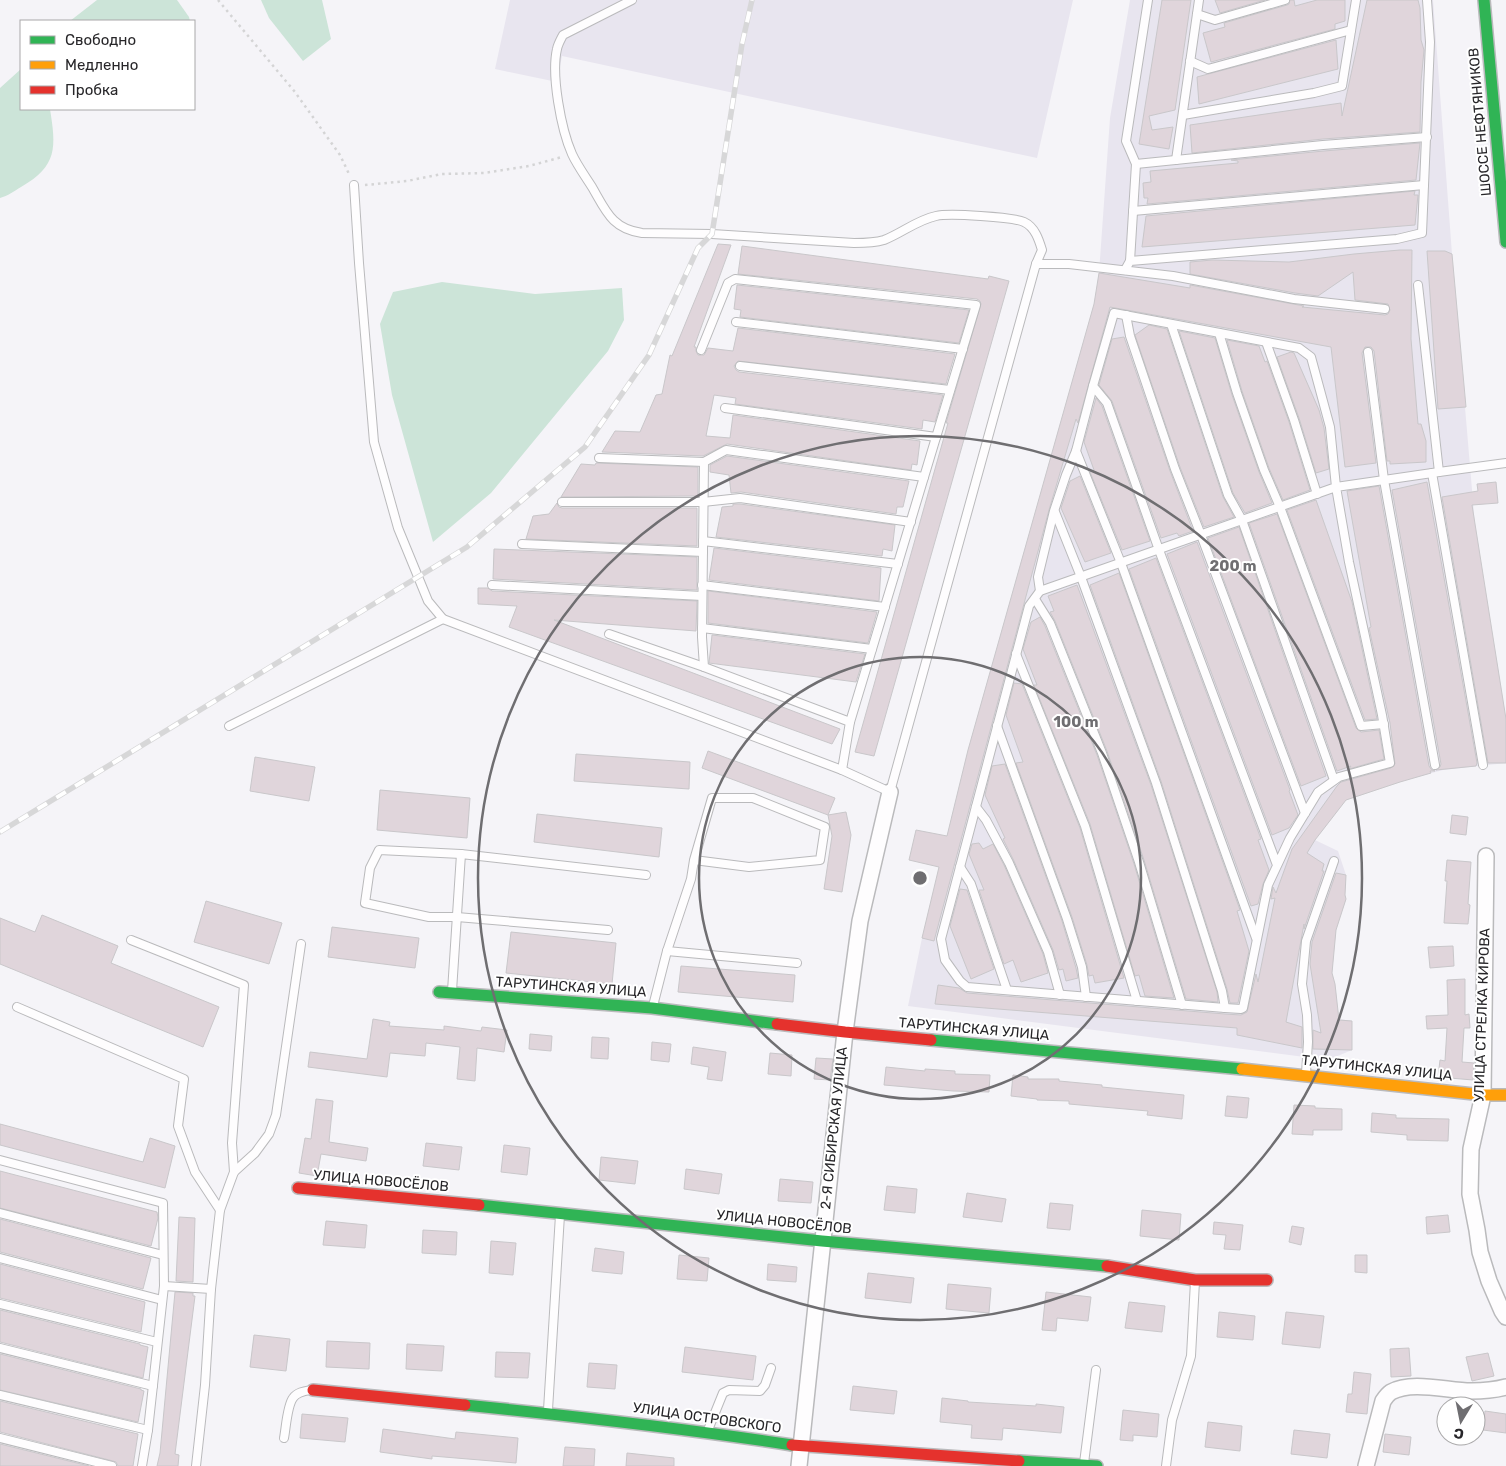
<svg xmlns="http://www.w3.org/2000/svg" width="1506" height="1466" font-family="Rubik,sans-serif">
	<rect width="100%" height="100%" fill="#f5f4f8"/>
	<g fill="#e8e5ef">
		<path d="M510,0h563l-36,158 -475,-102 -5,26 -62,-13z"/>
		<path d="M1130,0h303l19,254 23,271 31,194v44l-63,7 -44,12 -53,18 -31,40 23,11 8,24 -1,20 1,4 -10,31 -4,43 3,11 4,35 13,2v29l-24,10 -420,-54 14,-68 46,-188 126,-446 5,-31 11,-155z"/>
	</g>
	<g fill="#cce4d8">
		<path d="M97,0h80l12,17 1,4h-120z"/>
		<path d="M261,0h61l9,39 -28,22 -34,-43z"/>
		<path d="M21,69v40h29c6,38 8,57 -29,78 -7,4 -13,9 -21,11v-110z"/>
		<path d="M442,282l93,12 87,-6 2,32 -16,31 -117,142 -58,49 -41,-147 -12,-71 13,-32z"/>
	</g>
	<g fill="#e0d5db" stroke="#c9c7ca">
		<path d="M1162,0h29l-16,110 -26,6 3,14 21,-3 -4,22 -30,-5z"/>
		<path d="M1215,0h50l-45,13z"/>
		<path d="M1290,0h4l1,6 22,-6h28v21l-10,3v5l-124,33 -8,-29 22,-6 -1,-4 63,-18 2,-1z"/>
		<path d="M1367,0h51l2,8 1,32 3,10 -3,32 -1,50 -97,7 -131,14 -2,-28 151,-22 1,13z"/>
		<path d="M1336,40l2,29 -139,35 -2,-27z"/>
		<path d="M1420,143l-4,37 -269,24 1,-6h-4l-1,-15 8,-1 -1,-11 88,-8v-2l-7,-1 93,-9z"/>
		<path d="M1415,191l-1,4h4l-3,30 -273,22 4,-31z"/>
		<path d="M718,244l13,1 -37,102h2v4l2,4h6l4,-7 25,3 5,-23 217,26 -9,30 -208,-23 -4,5 2,4 3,2 204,23 -8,27 -12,-2 -1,9 -187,-25 1,-6 -22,-3 -8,41 24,2 3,-23 187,26 -3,24 -5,-1 -1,6 -184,-26 -24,12 -101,-4 13,-21 25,1 16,-37 6,-1 8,-39 2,1z"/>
		<path d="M742,246l246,33 1,-3 20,5 -135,475 -19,-4 93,-329h-2l35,-119 -1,-3 -3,-2 -239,-25z"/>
		<path d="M1400,250h12l-1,89 7,85h3l5,17v21l-36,2v-3h-3l-13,-110 -3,-4h-6l-3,6 14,110 -31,4 -14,-120 -221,-40 -32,116 -2,-4 -27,91 -115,431 -12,-3 17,-71 -30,-7 7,-30 31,6 21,-86 126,-446 5,-31 91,15v-3l114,21 -2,1 83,8 3,-1 2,-4 -2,-6 -33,-4 -2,-28 -35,24 -23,-3 -105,-19v-12l22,-2 77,2 65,-8z"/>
		<path d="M1427,251h18l7,3 14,153 -28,2z"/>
		<path d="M737,285l232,25 -10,33 -219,-26 1,-7 -7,-1z"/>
		<path d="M1149,325l18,4 56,168 11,20 -30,10 -24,-60 -45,-132z"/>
		<path d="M1179,331l36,7 17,57 27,77 13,31 -27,10 -12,-20z"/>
		<path d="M1124,337l46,134 23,60 -14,5 -2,-3 -16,5 -49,-137 -13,-16 13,-46z"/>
		<path d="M1227,340l32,6 6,16 2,-1 22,61 21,68 -27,10 -14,-32 -27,-77z"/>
		<path d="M1291,352l3,1 25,57 5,18 5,41 -13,4 -17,-55 -22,-61z"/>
		<path d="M1096,398l6,8 48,135 -28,9 -32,-78 4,-2 -10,-28z"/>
		<path d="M727,456l182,25 -6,26h-6l-1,7 -155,-22 -10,1 -2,-18 -19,-3v-7z"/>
		<path d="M596,463l102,4v29l-137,1 20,-33 14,1z"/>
		<path d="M1080,476l31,77 -26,9 -24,-54 9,-27z"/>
		<path d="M1427,482l50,281 -1,3 -40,4 4,-3 1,-3 -49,-274z"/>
		<path d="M1496,482l2,21 -26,2 34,214v44h-18l-46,-266 36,-6 -1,-7z"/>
		<path d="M1379,486l50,280 2,3 4,2h-5l1,2 -31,9 -54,18 -31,40 -8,13 17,11 -2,7h2l-20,58v-5l-18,98 16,5v21l-65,-13v-7l-302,-24 3,-19 21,3 8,5 258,21 16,1 6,-3 9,-38 2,8 17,-84 -4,1 2,-12 3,6 16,-44 45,-63 4,-4 50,-14 4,-4 -5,-41 -21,-95 2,-1 -24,-136z"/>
		<path d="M1316,500l36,102 25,117 -12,1 -78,-210z"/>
		<path d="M557,503l2,4 3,1h135v38l-171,-7 7,-23 16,-2z"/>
		<path d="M733,504h7l155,21 -3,26 -9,-2 -1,7 -166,-19 6,-30 11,-1z"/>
		<path d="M1277,514l79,214 5,4 18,-2 5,29 -35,10 2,-3 -14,5 -88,-248z"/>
		<path d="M1239,527l87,249 -25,10 -93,-248z"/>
		<path d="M1197,542l93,248 -1,1 9,24 -9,13 -17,7 -105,-281z"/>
		<path d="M714,548l167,20 -2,33 -170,-21z"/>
		<path d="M494,549l203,8v33l-204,-11z"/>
		<path d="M1156,558l105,281 -3,1 11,30 -6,14 -5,20 -7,2 -122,-337z"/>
		<path d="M1119,573l121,337 -3,1 12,40 -11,52h-8l-3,-14 -66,-208 -71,-196z"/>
		<path d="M1077,585l74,200 66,207 1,10 -32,-3 -42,-139 -37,-109 -52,-130 -5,-9 4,-1 -6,-15z"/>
		<path d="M478,588h10l4,3 205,10 -1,30 -142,-11 286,109 -8,15 -323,-117 8,-21 -39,-2z"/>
		<path d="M708,591l169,21 -9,31 -160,-20z"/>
		<path d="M1040,617l5,9 52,129 37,109 40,134 -29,-2 -6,-21 -4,1 -45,-152 -56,-139h3l-14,-36 8,-27z"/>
		<path d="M712,635l153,19 -9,28 -147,-19z"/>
		<path d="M1014,683l8,1 58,144 44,150 -29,5 -2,-8 -4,1 -2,-11 -15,-48 -56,-154 7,-1 -17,-47z"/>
		<path d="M708,751l127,47 -7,17 -126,-47z"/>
		<path d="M576,754l114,8 -1,27 -115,-8z"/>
		<path d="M255,757l60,10 -6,34 -59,-10z"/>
		<path d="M1005,764l57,157 14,47 2,10 -12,3 -3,-12 -4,1 -6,-20 -39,-89 -11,-22 2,-1 -20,-43 7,-29z"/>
		<path d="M380,790l90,8 -3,40 -90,-8z"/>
		<path d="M846,812l5,23 -9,57 -18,-3 8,-53 -4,-21z"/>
		<path d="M537,814l125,14 -3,29 -125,-15z"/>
		<path d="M1452,815l16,2 -2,18 -16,-2z"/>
		<path d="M979,843l4,6 10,-5 11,21 39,89 5,19 -27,9 -8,-22 -9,4 -25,-74h5l-15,-36 3,-10z"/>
		<path d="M1447,860l24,2 -3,42 2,1 -2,19 -24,-1 3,-42h-2z"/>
		<path d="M1336,873l10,2 -1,20 1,4 -10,31 -4,43 3,11 4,36 13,1v29l-39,-1v-19l8,3 -11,-69 2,-22z"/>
		<path d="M960,889l7,1 27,79 -23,10 -21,-53z"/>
		<path d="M206,901l76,22 -13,41 -75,-22z"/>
		<path d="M42,915l76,31 -7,17 108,44 -16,40 -203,-83v-46l35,14z"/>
		<path d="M332,927l87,11 -4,30 -87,-11z"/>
		<path d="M511,932l105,11 -4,41 -106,-11z"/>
		<path d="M1453,946l1,20 -24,2 -2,-21z"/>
		<path d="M681,966l114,9 -2,27 -115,-10z"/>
		<path d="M1465,979v36l4,-1 1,14h-6l-2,34 12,1 -1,17 -35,-3 2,-17 5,1 2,-33 -20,1 -1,-13 22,-1 -1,-35z"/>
		<path d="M373,1019l17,3 -1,4 55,4v-4l37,5 1,-4 25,3 -3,22 -27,-4 -2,33 -18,-2 3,-32 -34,-4 -1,13 -35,-3 -3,24 -79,-10 2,-15 57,7z"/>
		<path d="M530,1034l22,2 -1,15 -22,-2z"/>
		<path d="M592,1037l17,1 -1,21 -17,-1z"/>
		<path d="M652,1042l19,2 -2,18 -18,-2z"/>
		<path d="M693,1047l33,5 -4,29 -15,-2 2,-12 -18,-3z"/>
		<path d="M770,1053l22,2 -1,21 -23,-2z"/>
		<path d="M816,1058l17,1 -3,21 -16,-1z"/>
		<path d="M886,1067l39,4v-2l30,2v3l35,1 -1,17 -36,-1 -69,-6z"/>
		<path d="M1013,1075l15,2v2h31v2l43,4v2l82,8 -2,24 -35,-4 1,-4 -79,-7v-3l-32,-1v-1l-26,-3z"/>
		<path d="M1227,1096l22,2 -2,20 -22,-2z"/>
		<path d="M316,1099l17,2 -4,41 39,6 -2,13 -45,-7 -4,22 -18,-3 6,-35 6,1z"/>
		<path d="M1294,1105l21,1v2l27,1v21h-29v5l-21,-1z"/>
		<path d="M1372,1113l24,2v3l53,1 -1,22 -41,-1v-5l-36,-3z"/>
		<path d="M0,1124l143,38 7,-24 25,8 -10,42 -165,-43z"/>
		<path d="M426,1143l36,4 -3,23 -36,-4z"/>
		<path d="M504,1145l26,3 -3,27 -26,-3z"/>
		<path d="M601,1157l37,4 -3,23 -36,-4z"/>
		<path d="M686,1169l36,5 -3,20 -35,-5z"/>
		<path d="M0,1171l157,41 1,6 -7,28 -151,-38z"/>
		<path d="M780,1179l33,3 -2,21 -33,-2z"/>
		<path d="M887,1186l30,3 -2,24 -31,-3z"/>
		<path d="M967,1193l39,6 -4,23 -39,-5z"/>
		<path d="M1050,1203l23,2 -3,25 -23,-2z"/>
		<path d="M1142,1210l39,4 -2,26 -39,-4z"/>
		<path d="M1448,1215l2,17 -23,2 -1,-17z"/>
		<path d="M179,1217l16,1 -2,64 -17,-1z"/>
		<path d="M0,1219l151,39 -8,31 -143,-37z"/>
		<path d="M326,1221l41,4 -2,23 -42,-3z"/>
		<path d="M1214,1222l29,3 -3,25 -16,-1 2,-14 -13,-1z"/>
		<path d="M1292,1226l12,2 -3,17 -12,-3z"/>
		<path d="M423,1230l34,2 -1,23 -34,-2z"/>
		<path d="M491,1241l25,2 -3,32 -24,-2z"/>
		<path d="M595,1248l29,4 -2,22 -30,-3z"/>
		<path d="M679,1255l30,3 -2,23 -30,-2z"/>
		<path d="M1355,1255h12v18l-12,-1z"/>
		<path d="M0,1264l145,38 -4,30 -141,-34z"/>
		<path d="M768,1264l29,3 -1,15 -29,-2z"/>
		<path d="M868,1273l46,5 -3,25 -46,-5z"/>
		<path d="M948,1284l43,4 -2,25 -43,-4z"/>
		<path d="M175,1292l18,1v3h2l-20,158 4,1 -1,11h-21l3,-13z"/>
		<path d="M1046,1292l45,5 -3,24 -31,-3 -1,13 -14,-1z"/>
		<path d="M1129,1302l36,4 -3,26 -37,-4z"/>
		<path d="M0,1310l140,34v1l8,2 -5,31 -143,-36z"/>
		<path d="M1219,1312l36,4 -2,24 -36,-3z"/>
		<path d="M1286,1312l38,4 -4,32 -38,-4z"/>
		<path d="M254,1335l36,4 -4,32 -36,-4z"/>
		<path d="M327,1341l43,2 -1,26 -43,-2z"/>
		<path d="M407,1344l37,2 -2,25 -36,-2z"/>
		<path d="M685,1347l71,9 -3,24 -71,-8z"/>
		<path d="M1409,1348l2,28 -20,1 -1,-28z"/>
		<path d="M496,1352l34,1 -2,25 -33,-1z"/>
		<path d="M1488,1353l6,23 -22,5 -6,-24z"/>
		<path d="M0,1354l141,35v1l3,1 -6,31 -138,-32z"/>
		<path d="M589,1363l28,2 -2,24 -28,-2z"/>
		<path d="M1354,1372l17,2 -4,40 -21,-2 2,-18h4z"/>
		<path d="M853,1386l44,5 -3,23 -44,-4z"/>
		<path d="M942,1398l26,3v1l68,4v-2l28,3 -3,26 -58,-5 -1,12 -31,-2 1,-13 -32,-3z"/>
		<path d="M0,1401l138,33 -5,32h-15l-2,-4 -3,-1 -113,-29z"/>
		<path d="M1123,1410l36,4 -2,23 -24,-2v6l-13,-1z"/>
		<path d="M1485,1411l21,3v19l-23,-3z"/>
		<path d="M302,1414l46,4 -3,24 -45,-4z"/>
		<path d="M1208,1422l34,4 -2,25 -35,-4z"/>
		<path d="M383,1429l72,10 1,-7 62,6 -2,25 -84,-7v3l-52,-7z"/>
		<path d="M1294,1430l36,4 -3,24 -36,-4z"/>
		<path d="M1385,1434l26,3 -2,18 -26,-3z"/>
		<path d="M0,1444l89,22h-89z"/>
		<path d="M565,1447l30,2 -1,17h-31z"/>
		<path d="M627,1453l47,5v8h-48z"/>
	</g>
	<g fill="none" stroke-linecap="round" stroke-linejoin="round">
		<defs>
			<g id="lane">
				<path d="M1197,14l18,6 70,-20"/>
				<path d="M1190,61l18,8 143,-39"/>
				<path d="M1183,115l131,-22 28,-7 14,-86"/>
				<path d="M1176,160l23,-160"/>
				<path d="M1136,164l187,-19 104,-8"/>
				<path d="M354,185l5,78 15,179 24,86 30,73 15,18"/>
				<path d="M1133,211l291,-26"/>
				<path d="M1130,261l6,-97 -10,-23 22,-141"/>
				<path d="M1036,264h33l104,12 121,23 91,10"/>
				<path d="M1125,270l5,-9 267,-22 25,-6 8,-191 -3,-42"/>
				<path d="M1418,285l21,187"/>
				<path d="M1126,315l4,21 45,133 26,66 104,278"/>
				<path d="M736,322l227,27"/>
				<path d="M1171,324l57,171 14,25 92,260"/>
				<path d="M1219,333l18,60 27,77 16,37 81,219 23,-2"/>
				<path d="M1266,342l28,78 23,74"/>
				<path d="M701,350l27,-67 7,-4 241,26 -126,417 -8,48"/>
				<path d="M1368,352l16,128 51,285"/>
				<path d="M740,366l210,24"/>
				<path d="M725,408l211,29"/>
				<path d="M1076,451l17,-65"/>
				<path d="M599,458l105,4"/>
				<path d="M1432,473l51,292"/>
				<path d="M562,502h141l37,-4 171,24"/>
				<path d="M1055,512l26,65 75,206 66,208 3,17"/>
				<path d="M703,541l195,23"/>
				<path d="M522,544l181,8"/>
				<path d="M492,585l210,11"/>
				<path d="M702,585l183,22"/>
				<path d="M1040,591l-2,-14 16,-66 12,-36 10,-24 45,112 135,375"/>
				<path d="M1035,599l15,24 52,130 37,109 43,143"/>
				<path d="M702,628l170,21"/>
				<path d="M609,634l95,33"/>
				<path d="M1016,654l69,172 52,175"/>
				<path d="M850,722l-146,-55 -2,-30 2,-175 22,-12 198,27"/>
				<path d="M229,726l214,-107 399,151 48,22 146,-528 6,-14c-3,-10 -7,-23 -18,-28 -11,-5 -75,-9 -88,-6 -19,4 -34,17 -52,24 -10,3 -20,3 -30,3l-142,-9 -70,-1c-30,-4 -36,-22 -50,-46 -7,-11 -15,-22 -20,-33 -11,-25 -21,-79 -15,-105 1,-5 4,-10 6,-14l69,-35"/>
				<path d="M997,726l70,193 15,48 4,30"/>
				<path d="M976,807l10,13 23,43 39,89 12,43"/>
				<path d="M461,854l-82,-4 -9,18 -5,35 64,14h28l151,13"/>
				<path d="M1277,865l-118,-315 -52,-147 -14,-17 21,-73 185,35 12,9 19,70 6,60 13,75 33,153 8,48 -51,14 -21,15 -28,46 -22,47 -25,123 -2,1 -16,-1 -258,-21 -7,-6 -15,-21 -4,-21 88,-333 11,-15 296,-104 103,-15 67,-9"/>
				<path d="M960,867l11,17 36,106"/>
				<path d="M131,940l113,45 -12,158 2,29"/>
				<path d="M667,951l130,12"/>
				<path d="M452,991l9,-137 185,21"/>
				<path d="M653,1006l14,-55 24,-72 3,-19 18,-62h41l72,29 -5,33 -71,7 -55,-7"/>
				<path d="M17,1007l167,72 -6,47 17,46 25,38"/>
				<path d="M1306,1073l2,-31 -1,-27 -5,-31 4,-43 28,-80"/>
				<path d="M0,1160l163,43 1,83 -16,144 -6,36"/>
				<path d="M0,1213l163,42"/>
				<path d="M0,1258l162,42"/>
				<path d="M164,1286l47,3 -6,96 -9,81"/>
				<path d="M211,1289l9,-79 14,-38 21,-19 14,-19 7,-19 25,-171"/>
				<path d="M0,1304l157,38"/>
				<path d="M0,1348l153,38"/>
				<path d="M0,1395l148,35"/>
				<path d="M548,1410l12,-195"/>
				<path d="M708,1430l15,-37 6,-3 31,1 5,-6 6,-17"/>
				<path d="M0,1438l112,28"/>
				<path d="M284,1438c2,-10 3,-32 9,-40 4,-6 12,-7 18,-8"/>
				<path d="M1084,1463l12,-93"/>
				<path d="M1166,1466l6,-46 19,-64 4,-75"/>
			</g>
			<g id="street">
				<path d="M1486,856l-3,239 -12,54 -1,45 7,36 3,22 9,29 13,30 4,6"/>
				<path d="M799,1466l46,-434 15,-111 30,-129"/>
				<path d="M1366,1466l17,-65c2,-3 5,-7 8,-9 21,-12 57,-1 80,-1 12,0 24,-1 35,-4"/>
			</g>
			<g id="fast">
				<path d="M1484,0l22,242"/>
				<path d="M439,992l213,16 125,16"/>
				<path d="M931,1040l311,29"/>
				<path d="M479,1205l343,36 285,25"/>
				<path d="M465,1405c109,11 218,23 327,40"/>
				<path d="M1019,1461l78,5"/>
			</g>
			<path id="slow" d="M1242,1069l241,26h23"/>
			<g id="jam">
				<path d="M777,1024l68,8 86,8"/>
				<path d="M298,1188l181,17"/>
				<path d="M1107,1266l88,14h72"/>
				<path d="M313,1390l152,15"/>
				<path d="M792,1445l227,16"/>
			</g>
		</defs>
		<use href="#lane" stroke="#bababc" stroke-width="10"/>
		<use href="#street" stroke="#bababc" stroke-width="18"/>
		<use href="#fast" stroke="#bababc" stroke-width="14"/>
		<use href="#slow" stroke="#bababc" stroke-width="14"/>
		<use href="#jam" stroke="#bababc" stroke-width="14"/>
		<g stroke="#d4d4d5" stroke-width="2.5" stroke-dasharray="2.5 4" stroke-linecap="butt">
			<path d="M218,0l77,92 45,63 10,21"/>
			<path d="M365,185l42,-4 35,-7 42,-1 45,-7 33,-9"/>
		</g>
		<use href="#lane" stroke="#fefdfe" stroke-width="8"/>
		<use href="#street" stroke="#fefdfe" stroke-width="15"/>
		<use href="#fast" stroke="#30b455" stroke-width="11"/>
		<use href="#slow" stroke="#ff9f0a" stroke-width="11"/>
		<use href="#jam" stroke="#e5322d" stroke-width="11"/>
		<defs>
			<path id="rail" d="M0,832l467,-285 118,-100 64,-92 49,-107 14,-14 30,-190 10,-44"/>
		</defs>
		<use href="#rail" stroke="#d7d7d8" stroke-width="5.5"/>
		<use href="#rail" stroke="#fff" stroke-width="4" stroke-dasharray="11" stroke-linecap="butt"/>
	</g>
	<g fill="none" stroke="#6f6e71" stroke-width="2.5">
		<circle cx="920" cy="878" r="221"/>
		<circle cx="920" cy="878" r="442"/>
	</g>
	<g text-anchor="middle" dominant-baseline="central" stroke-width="4" stroke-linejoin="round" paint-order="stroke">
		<g font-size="14" fill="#272629" stroke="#fff">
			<text transform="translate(1480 122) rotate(-95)">ШОССЕ НЕФТЯНИКОВ</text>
			<text transform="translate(571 987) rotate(4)">ТАРУТИНСКАЯ УЛИЦА</text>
			<text transform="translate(1482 1015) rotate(-88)">УЛИЦА СТРЕЛКА КИРОВА</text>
			<text transform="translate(974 1029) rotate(5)">ТАРУТИНСКАЯ УЛИЦА</text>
			<text transform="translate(1377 1068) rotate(6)">ТАРУТИНСКАЯ УЛИЦА</text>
			<text transform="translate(834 1128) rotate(-84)">2-Я СИБИРСКАЯ УЛИЦА</text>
			<text transform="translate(381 1181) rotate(5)">УЛИЦА НОВОСЁЛОВ</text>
			<text transform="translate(784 1222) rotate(6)">УЛИЦА НОВОСЁЛОВ</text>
			<text transform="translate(707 1418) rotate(8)">УЛИЦА ОСТРОВСКОГО</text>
		</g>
	</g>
	<circle cx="920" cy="878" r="8" fill="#6f6e71" stroke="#fff" stroke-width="2.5"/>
	<g font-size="15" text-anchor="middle" font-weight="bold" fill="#6f6e71" stroke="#fff" stroke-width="4" stroke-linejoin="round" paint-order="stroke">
		<text x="1233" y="571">200 m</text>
		<text x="1076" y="727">100 m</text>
	</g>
	<rect x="20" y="20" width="175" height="90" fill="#ffffff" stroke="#a9a8a9"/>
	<rect x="30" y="36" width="25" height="8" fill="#30b455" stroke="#a9a8a9"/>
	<text x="65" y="45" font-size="15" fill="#272629">Свободно</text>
	<rect x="30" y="61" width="25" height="8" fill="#ff9f0a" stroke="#a9a8a9"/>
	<text x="65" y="70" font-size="15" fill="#272629">Медленно</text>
	<rect x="30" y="86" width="25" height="8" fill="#e5322d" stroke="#a9a8a9"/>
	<text x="65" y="95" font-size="15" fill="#272629">Пробка</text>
	<g transform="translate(1461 1421) rotate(190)"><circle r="24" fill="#ffffff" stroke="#a9a8a9"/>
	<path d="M0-4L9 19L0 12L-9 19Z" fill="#6f6e71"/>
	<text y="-8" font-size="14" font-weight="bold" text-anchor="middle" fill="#272629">С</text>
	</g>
</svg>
